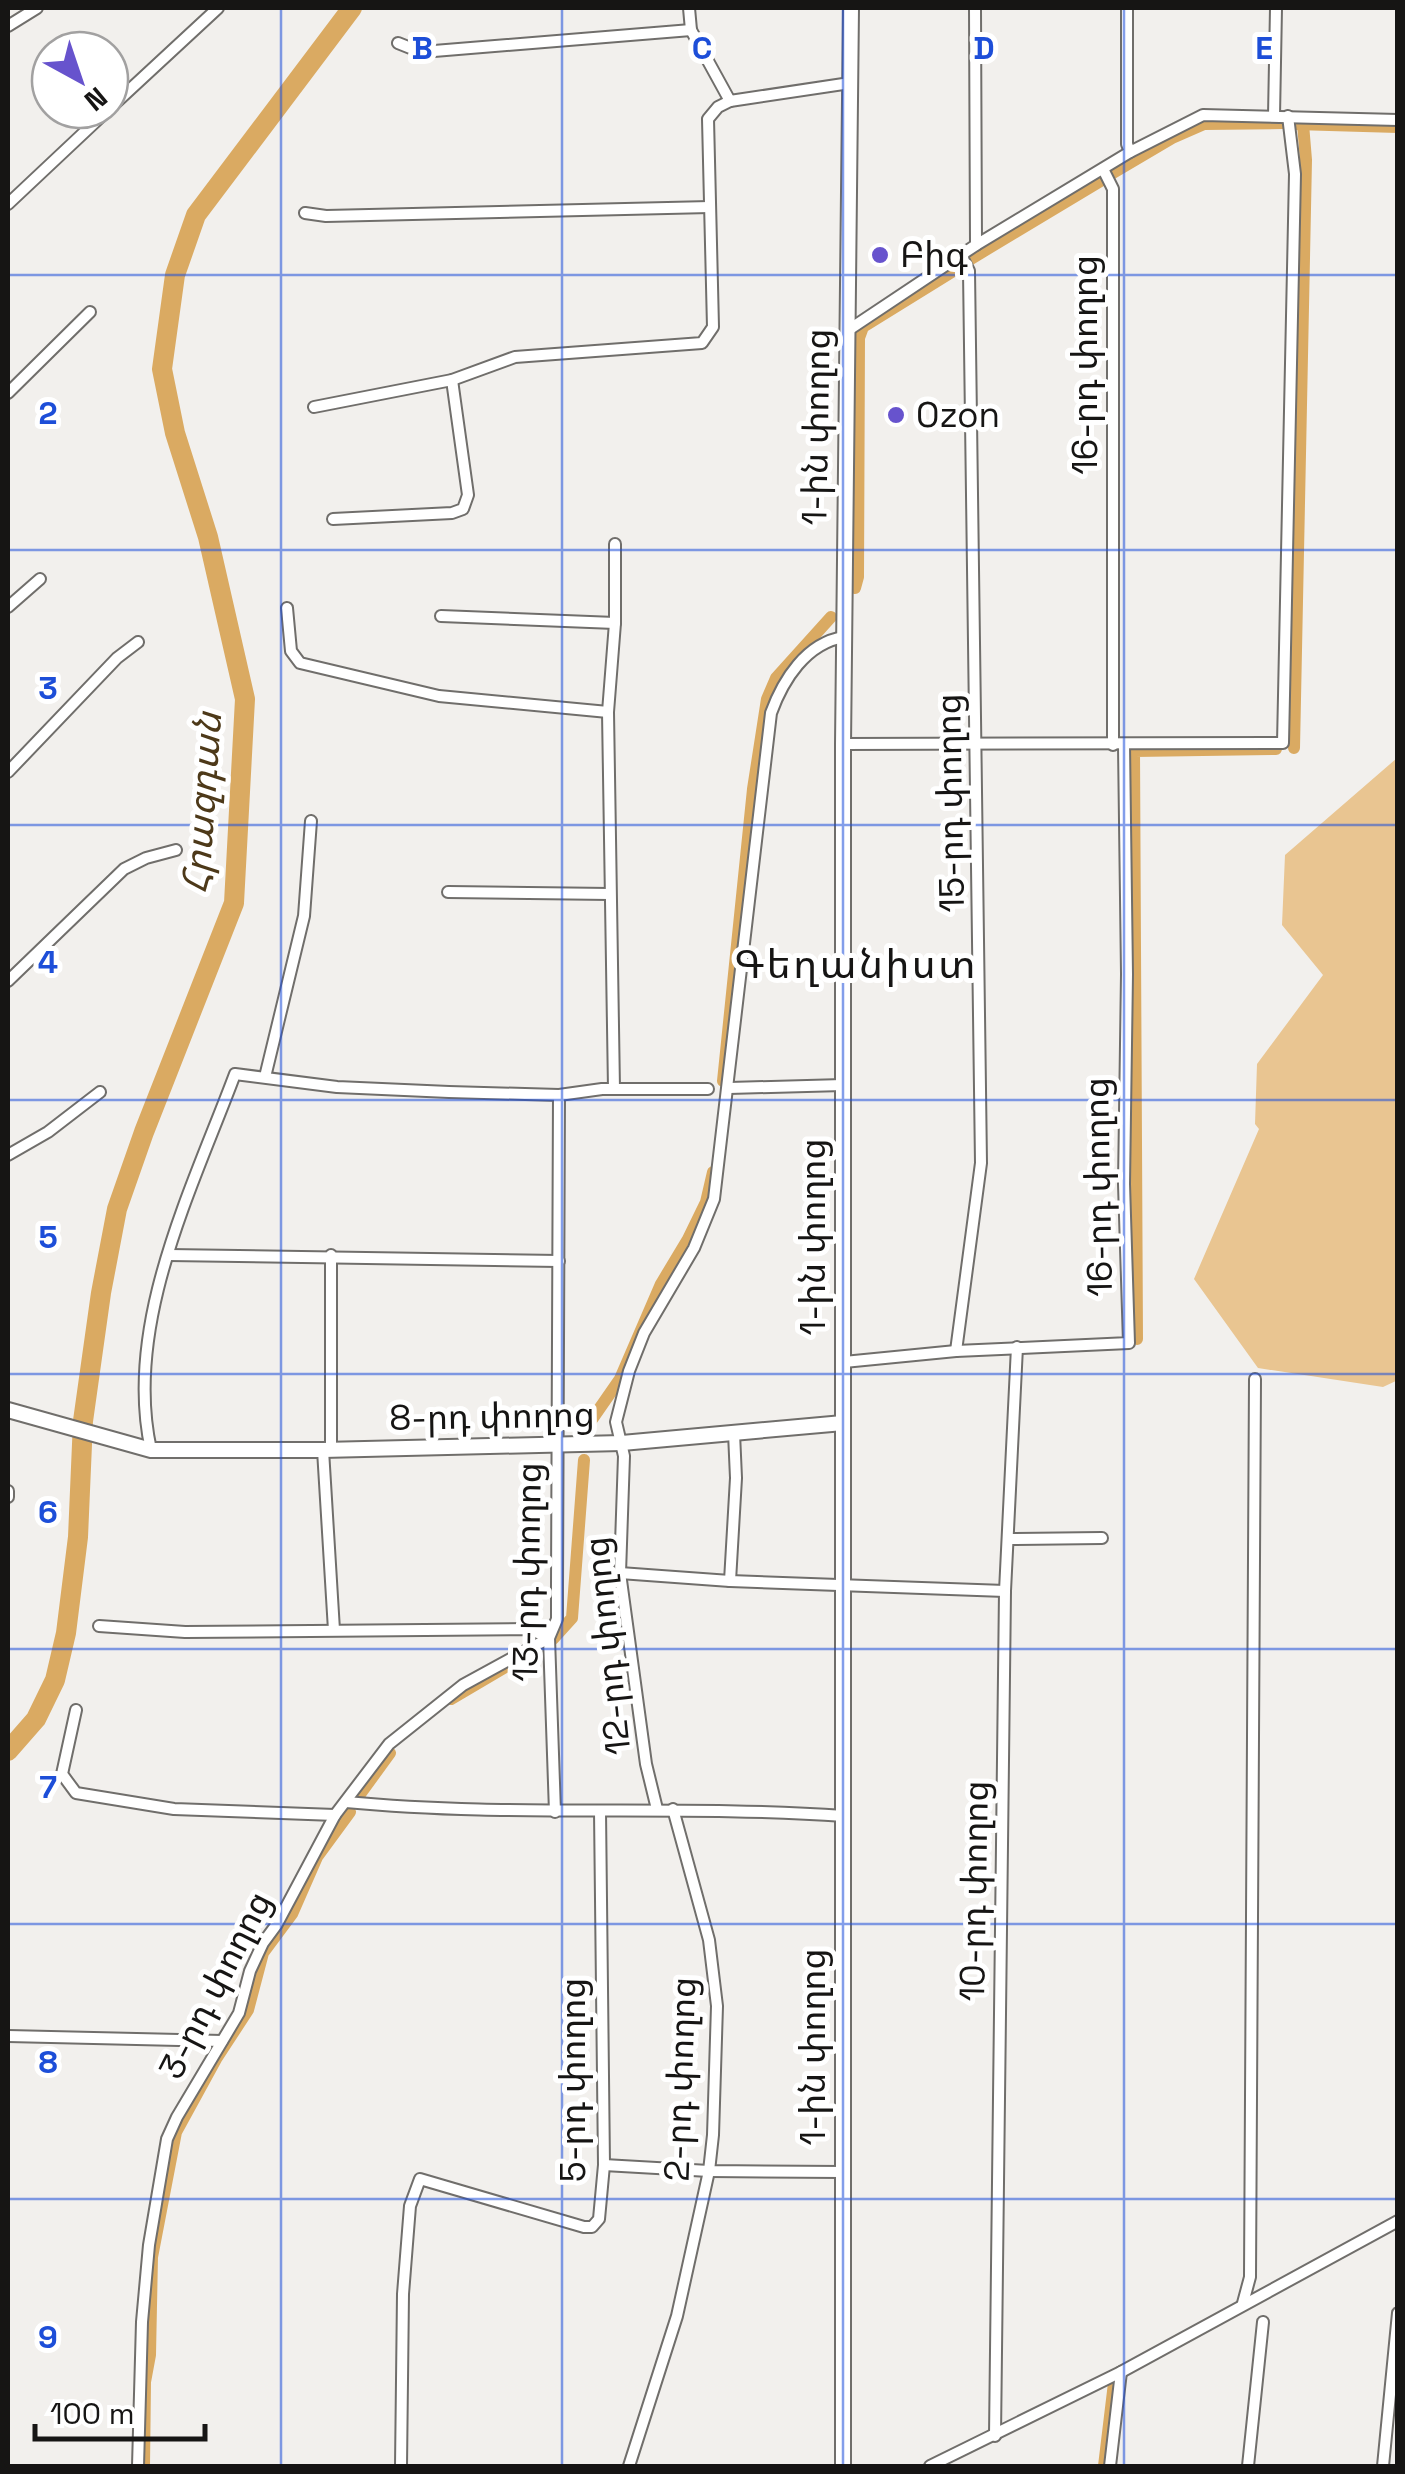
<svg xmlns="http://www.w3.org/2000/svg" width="1405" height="2474" font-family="'Space Grotesk','Noto Sans Armenian',sans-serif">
	<rect width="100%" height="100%" fill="#f2f0ed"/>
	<path fill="#e9c591" d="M1397,758l1,622 -15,7 -125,-19 -64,-89 65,-150 -4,-5 2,-60 66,-89 -41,-50 3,-70z"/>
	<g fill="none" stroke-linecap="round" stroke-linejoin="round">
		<g stroke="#daaa62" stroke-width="12">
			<path d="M1295,124l103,3"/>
			<path d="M1111,174l61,-36 32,-14 79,-1"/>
			<path d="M969,260l133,-80"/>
			<path d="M855,588l3,-11 1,-239 4,-11 97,-60"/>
			<path d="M1294,748l12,-588 -3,-36"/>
			<path d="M723,1081l30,-292 14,-90 9,-21 55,-61"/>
			<path d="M1137,1339l-3,-588 142,-2"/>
			<path d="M586,1428l34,-49 41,-95 27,-45 18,-37 7,-30"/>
			<path d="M553,1639l19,-21 12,-158"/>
			<path d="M451,1699l56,-33"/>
			<path d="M358,1797l32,-44"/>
			<path d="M144,2466l1,-84 5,-27 2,-98 24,-125 40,-73 32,-49 15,-57 29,-39 25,-57 33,-45"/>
			<path d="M1104,2466l10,-83"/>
		</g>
		<path stroke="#daaa62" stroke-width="20" d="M8,1751l28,-32 19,-39 11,-47 12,-96 5,-116 18,-128 16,-84 27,-77 90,-229 11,-204 -37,-162 -33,-104 -13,-64 13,-94 21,-60 156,-207"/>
		<defs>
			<g id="street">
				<path d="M689,8l2,22 39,71"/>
				<path d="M975,8l1,237"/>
				<path d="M1127,8v136l3,8"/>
				<path d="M8,26l29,-18"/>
				<path d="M398,43l20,8h16l257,-21"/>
				<path d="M110,108l108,-100"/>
				<path d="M1274,116l2,-108"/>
				<path d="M1103,169l10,20v556"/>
				<path d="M8,204l100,-94"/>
				<path d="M305,213l21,3 384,-9"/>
				<path d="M847,331l129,-86 154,-93 73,-37 195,5"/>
				<path d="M8,393l82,-81"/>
				<path d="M314,407l138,-27 63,-23 187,-14 11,-16 -5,-208 10,-12 12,-6 120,-18"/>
				<path d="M333,519l119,-6 11,-4 5,-14 -16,-115"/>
				<path d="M8,607l32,-28"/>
				<path d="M287,608l4,43 9,12 139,33 169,16"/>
				<path d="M441,616l174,7"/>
				<path d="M843,744l440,-1 12,-569 -7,-58"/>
				<path d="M8,772l109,-114 21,-16"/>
				<path d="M448,892l162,2"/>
				<path d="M8,981l116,-112 22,-11 30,-8"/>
				<path d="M265,1077l39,-161 7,-95"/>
				<path d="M729,1088l114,-3"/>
				<path d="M614,1089l-6,-377 7,-89v-79"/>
				<path d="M8,1155l40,-23 52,-40"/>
				<path d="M169,1255l390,6"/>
				<path d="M956,1351l25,-188 -12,-892 -8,-16"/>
				<path d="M844,1362l112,-11 173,-8 -5,-159 3,-210 -3,-229"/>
				<path d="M151,1450c-28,-125 41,-261 84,-376l102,13 112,5 110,3 43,-6h106"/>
				<path d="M323,1450l11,180"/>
				<path d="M331,1450v-195"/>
				<path d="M8,1491v6"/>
				<path d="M1008,1539l94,-1"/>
				<path d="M620,1573l110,8 275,10"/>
				<path d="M730,1581l6,-103 -2,-45"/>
				<path d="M99,1626l86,6 344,-3 20,9"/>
				<path d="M76,1710l-14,64 14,19 98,16 161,6"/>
				<path d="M346,1802c166,16 332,2 498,14"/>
				<path d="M657,1809l-11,-45 -26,-191 4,-117 -8,-34 13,-51 15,-38 50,-85 20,-49 57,-486c12,-33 35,-70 73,-76"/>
				<path d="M555,1812l-6,-174 8,-19v-32l2,-492"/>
				<path d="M8,2036l214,5"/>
				<path d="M604,2165l105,6 134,1"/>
				<path d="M1243,2303l7,-26 5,-898"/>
				<path d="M995,2436l10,-845 12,-244"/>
				<path d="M138,2466l4,-144 7,-77 18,-106 10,-22 62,-104 11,-42 13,-28 14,-19 58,-109 54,-71 74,-59 86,-47"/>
				<path d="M401,2466l2,-172 7,-88 10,-27 164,48h8l7,-8 5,-54 -4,-354"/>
				<path d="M629,2466l48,-150 32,-145 4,-36 4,-129 -8,-66 -36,-131"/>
				<path d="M930,2466l191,-94 277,-151"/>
				<path d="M1110,2466l11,-94"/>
				<path d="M1248,2466l15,-144"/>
				<path d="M1383,2466l15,-153"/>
			</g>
			<g id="secondary">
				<path d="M8,1410l143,40h172l299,-7 221,-20"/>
				<path d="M843,2466v-1722l8,-736"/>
			</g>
		</defs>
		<use href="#street" stroke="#706e6b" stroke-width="14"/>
		<use href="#secondary" stroke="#706e6b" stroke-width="18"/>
		<use href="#street" stroke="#fff" stroke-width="10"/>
		<use href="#secondary" stroke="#fff" stroke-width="14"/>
	</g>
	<path fill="none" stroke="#1d4ed8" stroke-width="2.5" stroke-opacity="0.55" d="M281,8v2458M562,8v2458M843,8v2458M1124,8v2458M8,275h1390M8,550h1390M8,825h1390M8,1100h1390M8,1374h1390M8,1649h1390M8,1924h1390M8,2199h1390"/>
	<g fill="#6753cd" stroke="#fff" stroke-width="4">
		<circle cx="880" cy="255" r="10"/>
		<circle cx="896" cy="415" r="10"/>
	</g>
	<g text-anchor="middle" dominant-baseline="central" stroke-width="10" stroke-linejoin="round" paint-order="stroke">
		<g font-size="35" fill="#161514" stroke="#fff" text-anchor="start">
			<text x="900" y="255">Բիգ</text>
			<text x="916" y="415">Ozon</text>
		</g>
		<g font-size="35" fill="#161514" stroke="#fff">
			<text transform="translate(1085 365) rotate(-90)">16-րդ փողոց</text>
			<text transform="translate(816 427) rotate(-89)">1-ին փողոց</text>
			<text transform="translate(950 803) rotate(-91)">15-րդ փողոց</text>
			<text transform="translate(1098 1187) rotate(-91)">16-րդ փողոց</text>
			<text transform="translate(813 1237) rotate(-90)">1-ին փողոց</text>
			<text transform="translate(492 1416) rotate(-1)">8-րդ փողոց</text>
			<text transform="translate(527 1572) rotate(-89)">13-րդ փողոց</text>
			<text transform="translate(607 1646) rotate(-96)">12-րդ փողոց</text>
			<text transform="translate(974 1891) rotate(-89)">10-րդ փողոց</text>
			<text transform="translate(215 1985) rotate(-63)">3-րդ փողոց</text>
			<text transform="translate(813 2047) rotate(-90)">1-ին փողոց</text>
			<text transform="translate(680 2079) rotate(-88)">2-րդ փողոց</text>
			<text transform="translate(573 2080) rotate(-90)">5-րդ փողոց</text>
		</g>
		<g font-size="38" font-style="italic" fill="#4d3919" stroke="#fff">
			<text transform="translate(202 803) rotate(-86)">Հրազդան</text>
		</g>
		<g font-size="40" letter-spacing="2.5" fill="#161514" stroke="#fff">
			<text x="856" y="964">Գեղանիստ</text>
		</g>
	</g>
	<g font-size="32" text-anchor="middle" font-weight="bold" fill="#1d4ed8" stroke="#fff" stroke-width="10" stroke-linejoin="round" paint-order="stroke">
		<text x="422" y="59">B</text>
		<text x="702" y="59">C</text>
		<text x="984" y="59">D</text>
		<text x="1264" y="59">E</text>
		<text x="48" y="424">2</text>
		<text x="48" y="699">3</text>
		<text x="48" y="973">4</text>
		<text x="48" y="1248">5</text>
		<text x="48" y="1523">6</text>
		<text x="48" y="1798">7</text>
		<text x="48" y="2073">8</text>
		<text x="48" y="2348">9</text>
	</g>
	<rect width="1405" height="2474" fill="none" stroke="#161514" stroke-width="20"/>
	<g transform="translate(80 80) rotate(140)"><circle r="48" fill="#ffffff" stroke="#a2a1a1" stroke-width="2.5"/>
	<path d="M0-8L18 38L0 25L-18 38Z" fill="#6753cd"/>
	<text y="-15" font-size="28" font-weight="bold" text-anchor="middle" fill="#161514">N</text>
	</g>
	<path d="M35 2424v15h170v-15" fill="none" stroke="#161514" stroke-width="5"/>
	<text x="50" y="2424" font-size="30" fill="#161514" stroke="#ffffff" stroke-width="8" paint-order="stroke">100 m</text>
</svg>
